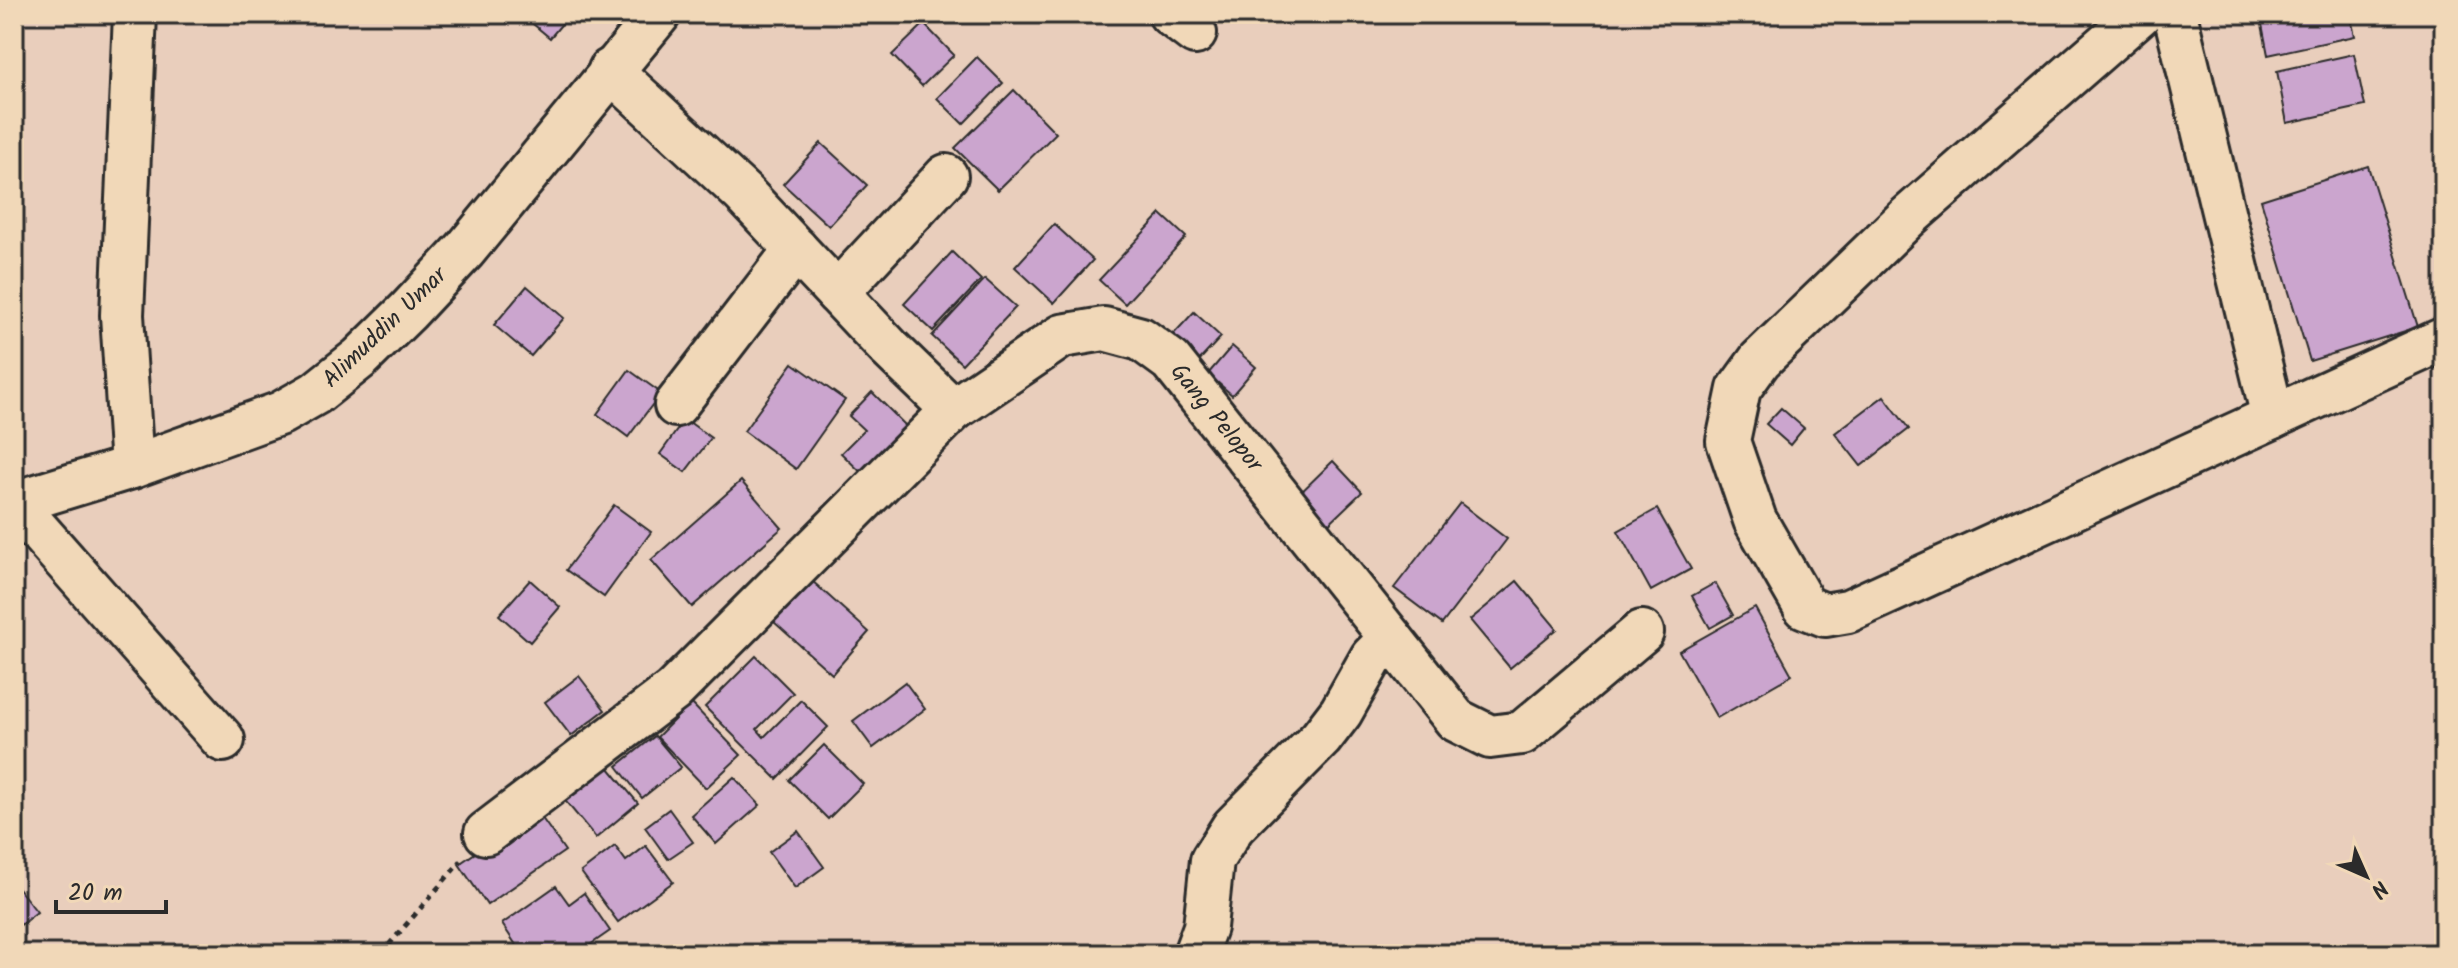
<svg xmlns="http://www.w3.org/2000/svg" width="2458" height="968" font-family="Kalam,sans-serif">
	<rect width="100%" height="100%" fill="#e9cebc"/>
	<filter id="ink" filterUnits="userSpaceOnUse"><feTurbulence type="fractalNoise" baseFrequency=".0125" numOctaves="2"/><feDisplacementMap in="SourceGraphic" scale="16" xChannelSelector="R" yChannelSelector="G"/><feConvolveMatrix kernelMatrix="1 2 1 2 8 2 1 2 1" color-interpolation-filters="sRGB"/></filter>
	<g filter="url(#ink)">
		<g fill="#cba5ce" stroke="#2b2b2b" stroke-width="2">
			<path d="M521,14h49l-20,24z"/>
			<path d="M2260,14h90l5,22 -87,19z"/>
			<path d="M924,24l30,31 -32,31 -30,-31z"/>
			<path d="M2354,54l11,52 -78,17 -10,-52z"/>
			<path d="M977,57l26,26 -40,41 -26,-26z"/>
			<path d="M1014,90l42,43 -58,57 -43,-42z"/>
			<path d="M821,143l46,42 -38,41 -46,-42z"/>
			<path d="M2368,166l50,161 -108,34 -49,-161z"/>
			<path d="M1161,214l25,23 -61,67 -26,-24z"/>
			<path d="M1054,224l39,36 -39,43 -39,-36z"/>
			<path d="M952,252l29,28 -48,51 -29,-27z"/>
			<path d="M985,279l31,28 -54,57 -30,-28z"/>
			<path d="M527,286l37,32 -33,38 -37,-31z"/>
			<path d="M1194,312l27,25 -25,27 -27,-25z"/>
			<path d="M1232,346l24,21 -24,28 -24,-21z"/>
			<path d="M793,363l52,37 -49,69 -52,-38z"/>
			<path d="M629,370l32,23 -33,44 -31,-23z"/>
			<path d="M872,392l43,43 -45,46 -29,-28 23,-23 -15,-14z"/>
			<path d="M1884,396l25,33 -48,37 -26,-33z"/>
			<path d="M1781,408l23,20 -14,17 -24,-21z"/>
			<path d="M685,419l26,19 -26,34 -25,-18z"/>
			<path d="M1333,461l29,31 -42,40 -29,-30z"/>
			<path d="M741,481l41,47 -90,79 -41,-47z"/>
			<path d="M1460,503l47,36 -65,85 -48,-36z"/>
			<path d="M614,505l37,27 -47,65 -38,-27z"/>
			<path d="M1657,509l34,60 -40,22 -33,-60z"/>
			<path d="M530,580l30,27 -30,35 -31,-27z"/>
			<path d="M811,580l58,52 -37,42 -58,-52z"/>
			<path d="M1517,581l40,48 -47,39 -40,-48z"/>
			<path d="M1715,583l18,32 -23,13 -18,-32z"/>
			<path d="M1755,608l37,67 -75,43 -38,-67z"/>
			<path d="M756,656l37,37 -36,36 7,8 37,-37 27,27 -51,52 -72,-72z"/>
			<path d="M579,676l26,34 -34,26 -26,-34z"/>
			<path d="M905,682l20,27 -52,39 -20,-27z"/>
			<path d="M691,703l50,52 -35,33 -49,-51z"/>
			<path d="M655,736l26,31 -39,31 -25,-32z"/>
			<path d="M824,745l39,39 -35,35 -39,-39z"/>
			<path d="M599,756l39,47 -42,35 -39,-47z"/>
			<path d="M734,777l26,28 -44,39 -25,-29z"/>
			<path d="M669,809l24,33 -25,17 -23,-32z"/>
			<path d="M537,811l28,40 -78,54 -28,-41z"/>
			<path d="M798,831l26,36 -29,21 -26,-36z"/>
			<path d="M615,846l11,15 20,-15 27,36 -55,40 -37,-50z"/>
			<path d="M14,883l23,29 -23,18z"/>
			<path d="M556,886l13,18 15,-11 26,38 -33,23h-55l-20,-30z"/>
		</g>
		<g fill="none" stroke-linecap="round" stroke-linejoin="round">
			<defs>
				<g id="minor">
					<path d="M1170,14l25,19"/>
					<path d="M2140,14l-232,203 -148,143 -21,29 -11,52 27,79 50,87 20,8 23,-4 596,-272"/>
					<path d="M2175,14l98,403"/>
					<path d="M610,70l133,123 147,156 63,61 109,-74 42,-7 37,10 30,22 285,359 34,17 32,-4 120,-101"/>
					<path d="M837,293l109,-117"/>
					<path d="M676,405l120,-156"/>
					<path d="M132,467l-10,-152 13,-301"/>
					<path d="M223,740l-209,-237 118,-36 149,-54 35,-20 44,-35 48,-47 57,-61 194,-236"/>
					<path d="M486,833l187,-142 280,-281"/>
					<path d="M1195,954l10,-27 7,-67 21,-33 88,-89 20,-26 31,-55 19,-19"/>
				</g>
			</defs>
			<use href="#minor" stroke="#2b2b2b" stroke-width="48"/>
			<path stroke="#2b2b2b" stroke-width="5" stroke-dasharray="6 6" stroke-linecap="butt" d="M381,954l80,-93"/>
			<use href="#minor" stroke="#f1d8b8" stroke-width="42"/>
		</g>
	</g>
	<g text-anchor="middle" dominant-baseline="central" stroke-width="6" stroke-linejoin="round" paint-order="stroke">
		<g font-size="24" fill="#2b2b2b" stroke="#f1d8b8">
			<text transform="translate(385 328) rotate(-44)">Alimuddin Umar</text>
			<text transform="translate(1216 418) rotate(51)">Gang Pelopor</text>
		</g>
	</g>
	<rect width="2458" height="968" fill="none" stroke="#f1d8b8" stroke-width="48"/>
	<rect x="24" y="24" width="2410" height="920" fill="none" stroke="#2b2b2b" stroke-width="3" filter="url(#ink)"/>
	<g transform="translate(2366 876) rotate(135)" stroke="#f1d8b8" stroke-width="6" paint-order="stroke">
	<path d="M0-6L14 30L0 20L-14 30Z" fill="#2b2b2b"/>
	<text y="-12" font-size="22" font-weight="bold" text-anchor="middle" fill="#2b2b2b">N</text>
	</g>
	<path d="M56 900v12h110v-12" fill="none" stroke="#2b2b2b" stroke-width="4"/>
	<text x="68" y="900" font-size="24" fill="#2b2b2b" stroke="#f1d8b8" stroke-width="6" paint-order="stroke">20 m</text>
</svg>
